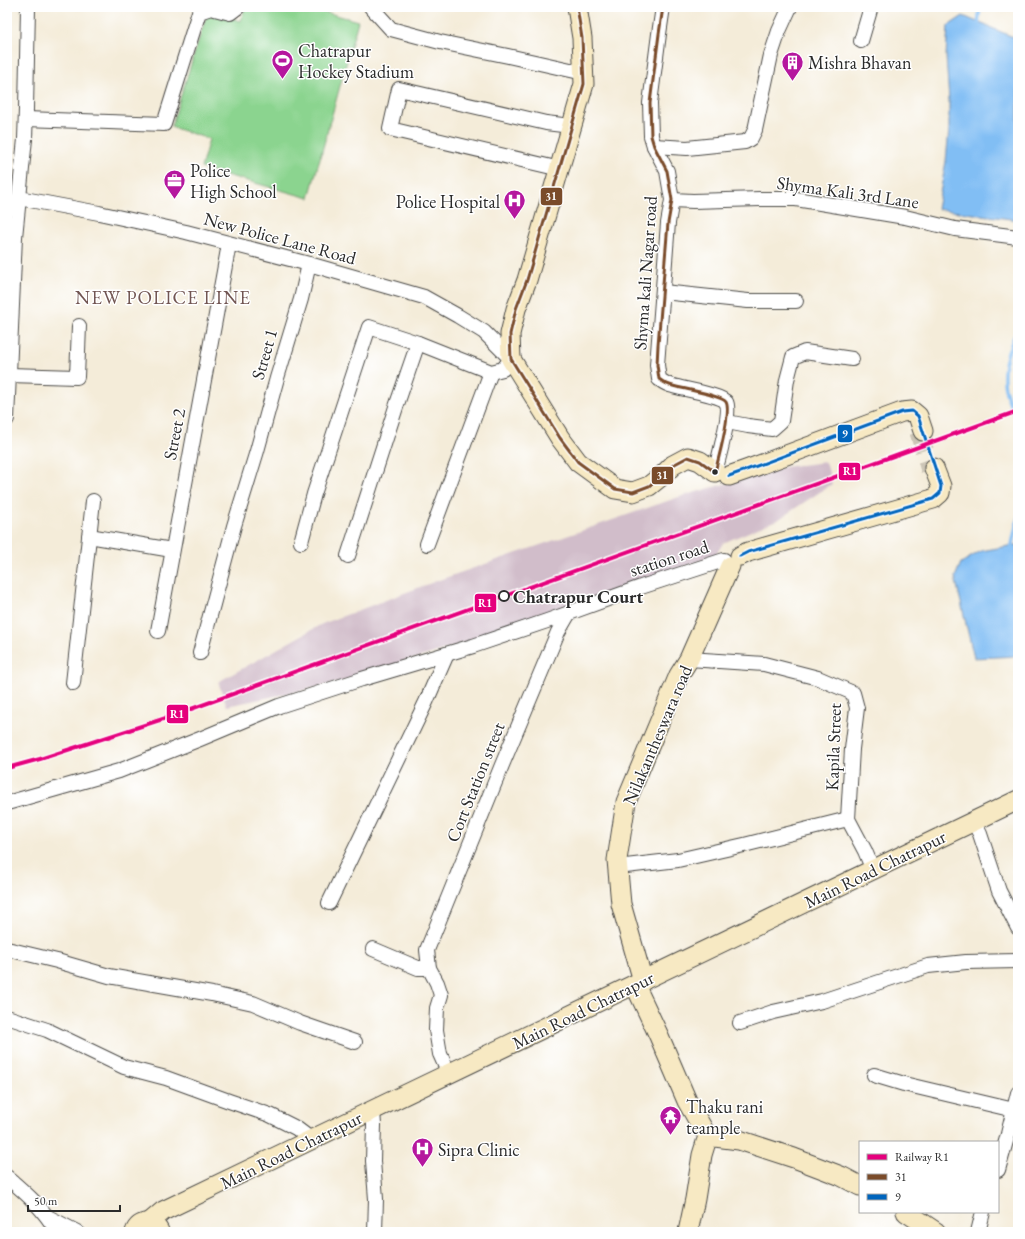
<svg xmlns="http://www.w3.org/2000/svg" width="1025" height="1239" font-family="'EB Garamond',serif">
	<rect width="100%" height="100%" fill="#fff"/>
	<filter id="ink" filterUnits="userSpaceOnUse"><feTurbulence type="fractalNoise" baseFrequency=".025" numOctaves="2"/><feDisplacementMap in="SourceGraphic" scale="8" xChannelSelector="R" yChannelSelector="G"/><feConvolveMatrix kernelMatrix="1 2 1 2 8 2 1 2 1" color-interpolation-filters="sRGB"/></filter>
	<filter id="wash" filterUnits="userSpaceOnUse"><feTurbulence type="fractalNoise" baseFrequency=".012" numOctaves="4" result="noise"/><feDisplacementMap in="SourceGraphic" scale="16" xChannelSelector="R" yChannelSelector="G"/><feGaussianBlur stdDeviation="0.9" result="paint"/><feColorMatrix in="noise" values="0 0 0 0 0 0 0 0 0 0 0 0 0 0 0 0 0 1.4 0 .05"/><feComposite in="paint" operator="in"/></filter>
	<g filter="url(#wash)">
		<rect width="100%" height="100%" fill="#f4ecd9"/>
		<path fill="#d1bdca" d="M826,462l6,22 -53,35 -56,24 -8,13 -196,70 -181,57 -111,23 -9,-24 104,-58 117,-44 240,-83 105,-30z"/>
		<path fill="#8bd48f" stroke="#5b805d" d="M245,7h61l52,14 -49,177 -108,-30 8,-29 -38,-12 37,-116 33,10z"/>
		<g fill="#81bef4" stroke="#567490">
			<path d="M963,16l55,23v181l-81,-11 9,-48 3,-32v-28l-3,-45 2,-30z"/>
			<path d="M1014,545h4v111l-44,2 -19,-81 6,-14 20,-12z"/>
		</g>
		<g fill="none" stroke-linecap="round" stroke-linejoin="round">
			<g stroke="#81bef4" stroke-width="3.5">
				<path d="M978,26l2,-19"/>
				<path d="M1018,328c-7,16 -15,33 -14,51 0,15 8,30 14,44"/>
				<path d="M1011,549l7,-32"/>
			</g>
		</g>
	</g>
	<g filter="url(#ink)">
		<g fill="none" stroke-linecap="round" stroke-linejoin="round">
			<path stroke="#ccc5b6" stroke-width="19" stroke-dasharray="19 10" stroke-linecap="butt" d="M919,432l11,38"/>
			<defs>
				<g id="street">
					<path d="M371,7l20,22 49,13 68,14 76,17"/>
					<path d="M663,7l-4,27 -9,69 1,33 3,10 13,25 5,29 -4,23 -11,142 2,14c4,3 9,6 14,7 10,3 48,9 53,16 6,9 -8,58 -11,70"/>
					<path d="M861,41l10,-34"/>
					<path d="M26,119l138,5 35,-112 12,-4 19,5 8,-6"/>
					<path d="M654,146l33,2 58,-6 6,-4 4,-8 16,-75 8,-24 11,-24"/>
					<path d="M560,169l-170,-40 9,-40 147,34 25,3"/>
					<path d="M19,198l80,15 87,19 123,32 115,33 34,19 26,16 27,27 -8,10 -12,3 -73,-29 -49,-16 -55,167 -13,48"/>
					<path d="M672,200l21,1 67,-2h36l109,18 50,12 63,8"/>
					<path d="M663,292l85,9h48"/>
					<path d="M9,375l68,2 2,-51"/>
					<path d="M7,419l8,-182 10,-98 1,-30 2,-102"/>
					<path d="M727,422l21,4 24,3 9,-8 6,-41 6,-23 12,-5 47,7"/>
					<path d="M89,536l83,14"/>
					<path d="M427,544l64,-172"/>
					<path d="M348,556l48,-149 22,-64"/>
					<path d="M158,631l71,-387"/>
					<path d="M200,653l34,-127 23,-75 20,-73 24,-79 8,-35"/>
					<path d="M689,659l75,5 54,14 35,15 4,15 -5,41 -4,70 17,32 8,19"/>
					<path d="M73,683l20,-182"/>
					<path d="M7,803l112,-32 81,-32 79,-33 83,-27 111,-33 74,-25 94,-34 83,-27"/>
					<path d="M974,822l6,12 19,57 19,37"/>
					<path d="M617,867l61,-7 66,-15 104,-26"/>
					<path d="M329,903l97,-201 21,-48"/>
					<path d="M7,949l50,12 52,15 103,18 41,9 47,20 55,19"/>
					<path d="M373,949l45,19h11"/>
					<path d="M7,1017l40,13 77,37 42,11 63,23 41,14 26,13 16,12"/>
					<path d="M740,1023l33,-11 49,-11 106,-35 38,-4 52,-1"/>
					<path d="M449,1074l-9,-20 -4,-24 1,-22 4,-13 -4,-12 -8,-15 -2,-18 75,-185 56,-133 11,-19"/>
					<path d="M874,1075l30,9 110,26"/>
					<path d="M373,1111l1,14 -1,36 3,38 -1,33"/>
					<path d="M998,1170l10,-36 10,-41"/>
					<path d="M7,1177c20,17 37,32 50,55"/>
					<path d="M48,1217l29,15"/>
					<path d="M978,1232l5,-20"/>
				</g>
				<g id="secondary">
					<path d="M577,7l5,31 2,46 -57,196 -11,29 -6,25 1,25 49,79 18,24 37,27 18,3 16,-6 15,-12 9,-9 15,-8 12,4 15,11"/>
					<path d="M729,476l17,-6 156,-58 10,-1 6,5 5,15"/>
					<path d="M740,556l8,-4 185,-53 7,-6 1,-7 -7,-18"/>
					<path d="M643,981l-22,-77 -4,-44 9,-58 53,-127 10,-16 41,-93"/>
					<path d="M635,985l24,51 28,65 16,28"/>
					<path d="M715,1137l24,3 55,18 47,18 19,10"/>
					<path d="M906,1212l30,20"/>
					<path d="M150,1222l13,-11 855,-411"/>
					<path d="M135,1232c4,-12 18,-12 24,-1"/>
					<path d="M688,1232l7,-33 7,-44 4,-13"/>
				</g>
			</defs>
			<use href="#street" stroke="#494845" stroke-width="16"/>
			<use href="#secondary" stroke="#494845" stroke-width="21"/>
			<use href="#street" stroke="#fff" stroke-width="14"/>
			<use href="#secondary" stroke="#f7e9c3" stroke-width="19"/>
			<defs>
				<path id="bus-1" d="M577,7l5,31 2,46 -57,196 -11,29 -6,25 1,25 49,79 18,24 37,27 18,3 16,-6 15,-12 9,-9 15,-8 12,4 15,11c3,-12 17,-61 11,-70 -5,-7 -43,-13 -53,-16 -5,-1 -10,-4 -14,-7l-2,-14 1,-20 10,-122 4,-23 -5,-29 -13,-25 -3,-10 -1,-33 9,-69 4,-27"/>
				<path id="bus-2" d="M729,476l17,-6 156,-58 10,-1 6,5 23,70 -1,7 -7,6 -185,53 -8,4"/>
			</defs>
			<use href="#bus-1" stroke="#fff" stroke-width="6"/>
			<use href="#bus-2" stroke="#fff" stroke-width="6"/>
			<use href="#bus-1" stroke="#7a4b2a" stroke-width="3"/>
			<use href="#bus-2" stroke="#0065bd" stroke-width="3"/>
			<defs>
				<path id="rail-1" d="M7,768l33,-9 126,-41 852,-307"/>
			</defs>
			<use href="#rail-1" stroke="#fff" stroke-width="7"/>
			<use href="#rail-1" stroke="#e5007d" stroke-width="4"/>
		</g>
	</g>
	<defs>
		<symbol id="stadium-pin" viewBox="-11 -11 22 30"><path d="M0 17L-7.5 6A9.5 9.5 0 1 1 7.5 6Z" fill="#b5179e" stroke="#fff"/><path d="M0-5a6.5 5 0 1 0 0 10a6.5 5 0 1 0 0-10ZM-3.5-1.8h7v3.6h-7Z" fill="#fff"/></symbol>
		<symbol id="building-pin" viewBox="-11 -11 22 30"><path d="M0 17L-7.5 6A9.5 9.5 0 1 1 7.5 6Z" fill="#b5179e" stroke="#fff"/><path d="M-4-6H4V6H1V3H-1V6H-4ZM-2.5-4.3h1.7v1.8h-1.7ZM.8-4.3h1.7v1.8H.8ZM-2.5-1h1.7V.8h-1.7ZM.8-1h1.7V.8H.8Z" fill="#fff"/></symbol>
		<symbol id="office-pin" viewBox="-11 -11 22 30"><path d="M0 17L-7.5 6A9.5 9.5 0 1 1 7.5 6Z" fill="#b5179e" stroke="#fff"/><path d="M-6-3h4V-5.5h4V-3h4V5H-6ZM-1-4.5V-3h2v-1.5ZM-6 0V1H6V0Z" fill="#fff"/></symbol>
		<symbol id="hospital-pin" viewBox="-11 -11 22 30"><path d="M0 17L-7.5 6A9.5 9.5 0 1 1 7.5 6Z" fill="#b5179e" stroke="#fff"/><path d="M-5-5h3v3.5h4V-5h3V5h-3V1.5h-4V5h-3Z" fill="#fff"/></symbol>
		<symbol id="temple-pin" viewBox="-11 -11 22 30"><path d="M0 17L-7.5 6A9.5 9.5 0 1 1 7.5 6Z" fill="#b5179e" stroke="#fff"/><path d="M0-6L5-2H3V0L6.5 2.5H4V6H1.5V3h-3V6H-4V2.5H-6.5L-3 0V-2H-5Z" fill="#fff"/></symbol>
	</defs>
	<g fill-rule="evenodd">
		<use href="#stadium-pin" x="270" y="48" width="25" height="34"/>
		<use href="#building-pin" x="780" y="50" width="25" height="34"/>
		<use href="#office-pin" x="162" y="168" width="25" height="34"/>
		<use href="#hospital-pin" x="502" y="188" width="25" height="34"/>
		<use href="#temple-pin" x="658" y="1104" width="25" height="34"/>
		<use href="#hospital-pin" x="410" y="1136" width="25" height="34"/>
	</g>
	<circle fill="#2b2b2b" stroke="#fff" stroke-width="1.5" cx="715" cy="472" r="3.5"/>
	<circle fill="#fff" stroke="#2b2b2b" stroke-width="2" cx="504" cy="596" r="5"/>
	<g text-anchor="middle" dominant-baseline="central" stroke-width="3" stroke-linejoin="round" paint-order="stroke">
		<g font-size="18" fill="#2b2b2b" stroke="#fff" text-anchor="start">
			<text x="298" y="50">Chatrapur<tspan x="298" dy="21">Hockey Stadium</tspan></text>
			<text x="808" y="62">Mishra Bhavan</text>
			<text x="190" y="170">Police<tspan x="190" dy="21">High School</tspan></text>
			<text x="500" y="201" text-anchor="end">Police Hospital</text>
			<text x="686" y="1106">Thaku rani<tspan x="686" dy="21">teample</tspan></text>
			<text x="438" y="1149">Sipra Clinic</text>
		</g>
		<g font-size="18" fill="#2b2b2b" stroke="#fff">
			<text transform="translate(848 192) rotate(8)">Shyma Kali 3rd Lane</text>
			<text transform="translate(280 238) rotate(15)">New Police Lane Road</text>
			<text transform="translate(645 273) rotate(-86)">Shyma kali Nagar road</text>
			<text transform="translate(264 354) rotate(-74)">Street 1</text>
			<text transform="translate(174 434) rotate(-79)">Street 2</text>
			<text transform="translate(669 558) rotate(-18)">station road</text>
			<text transform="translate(657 735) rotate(-67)">Nilakantheswara road</text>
			<text transform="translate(833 747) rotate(-88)">Kapila Street</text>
			<text transform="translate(475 782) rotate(-68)">Cort Station street</text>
			<text transform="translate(875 869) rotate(-26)">Main Road Chatrapur</text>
			<text transform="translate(583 1010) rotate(-26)">Main Road Chatrapur</text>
			<text transform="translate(291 1150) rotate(-26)">Main Road Chatrapur</text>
		</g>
		<g font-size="18" font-weight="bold" fill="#2b2b2b" stroke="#fff" text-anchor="start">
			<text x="513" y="596">Chatrapur Court</text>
		</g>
		<g font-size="19" letter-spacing="1" fill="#715552" stroke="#fff">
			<text x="163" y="297">NEW POLICE LINE</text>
		</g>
	</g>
	<g stroke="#fff" stroke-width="1.5">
		<rect x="540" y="187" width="23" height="19" rx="4" fill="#7a4b2a"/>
		<rect x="837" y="424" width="16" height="19" rx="4" fill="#0065bd"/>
		<rect x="838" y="462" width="23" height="19" rx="4" fill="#e5007d"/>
		<rect x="651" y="466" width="23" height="19" rx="4" fill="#7a4b2a"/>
		<rect x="474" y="593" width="23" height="20" rx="4" fill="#e5007d"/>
		<rect x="166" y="704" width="23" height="20" rx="4" fill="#e5007d"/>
	</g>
	<g font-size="11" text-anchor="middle" font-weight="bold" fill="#fff">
		<text x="551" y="200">31</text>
		<text x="845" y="437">9</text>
		<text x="850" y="475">R1</text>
		<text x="662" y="479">31</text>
		<text x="485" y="607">R1</text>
		<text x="177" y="718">R1</text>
	</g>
	<rect width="1025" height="1239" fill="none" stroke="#fff" stroke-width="24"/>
	<rect x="859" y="1141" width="140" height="72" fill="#ffffff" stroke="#aaaaaa"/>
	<rect x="867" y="1154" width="20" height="6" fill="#e5007d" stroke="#aaaaaa"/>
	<text x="895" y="1161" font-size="12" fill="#2b2b2b">Railway R1</text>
	<rect x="867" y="1174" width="20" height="6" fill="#7a4b2a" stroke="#aaaaaa"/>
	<text x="895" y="1181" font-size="12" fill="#2b2b2b">31</text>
	<rect x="867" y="1194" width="20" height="6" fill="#0065bd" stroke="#aaaaaa"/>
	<text x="895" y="1201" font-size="12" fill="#2b2b2b">9</text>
	<path d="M28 1205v6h92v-6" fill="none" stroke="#2b2b2b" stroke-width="2"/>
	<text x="34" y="1205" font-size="12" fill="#2b2b2b" stroke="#ffffff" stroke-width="3" paint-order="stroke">50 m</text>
</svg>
